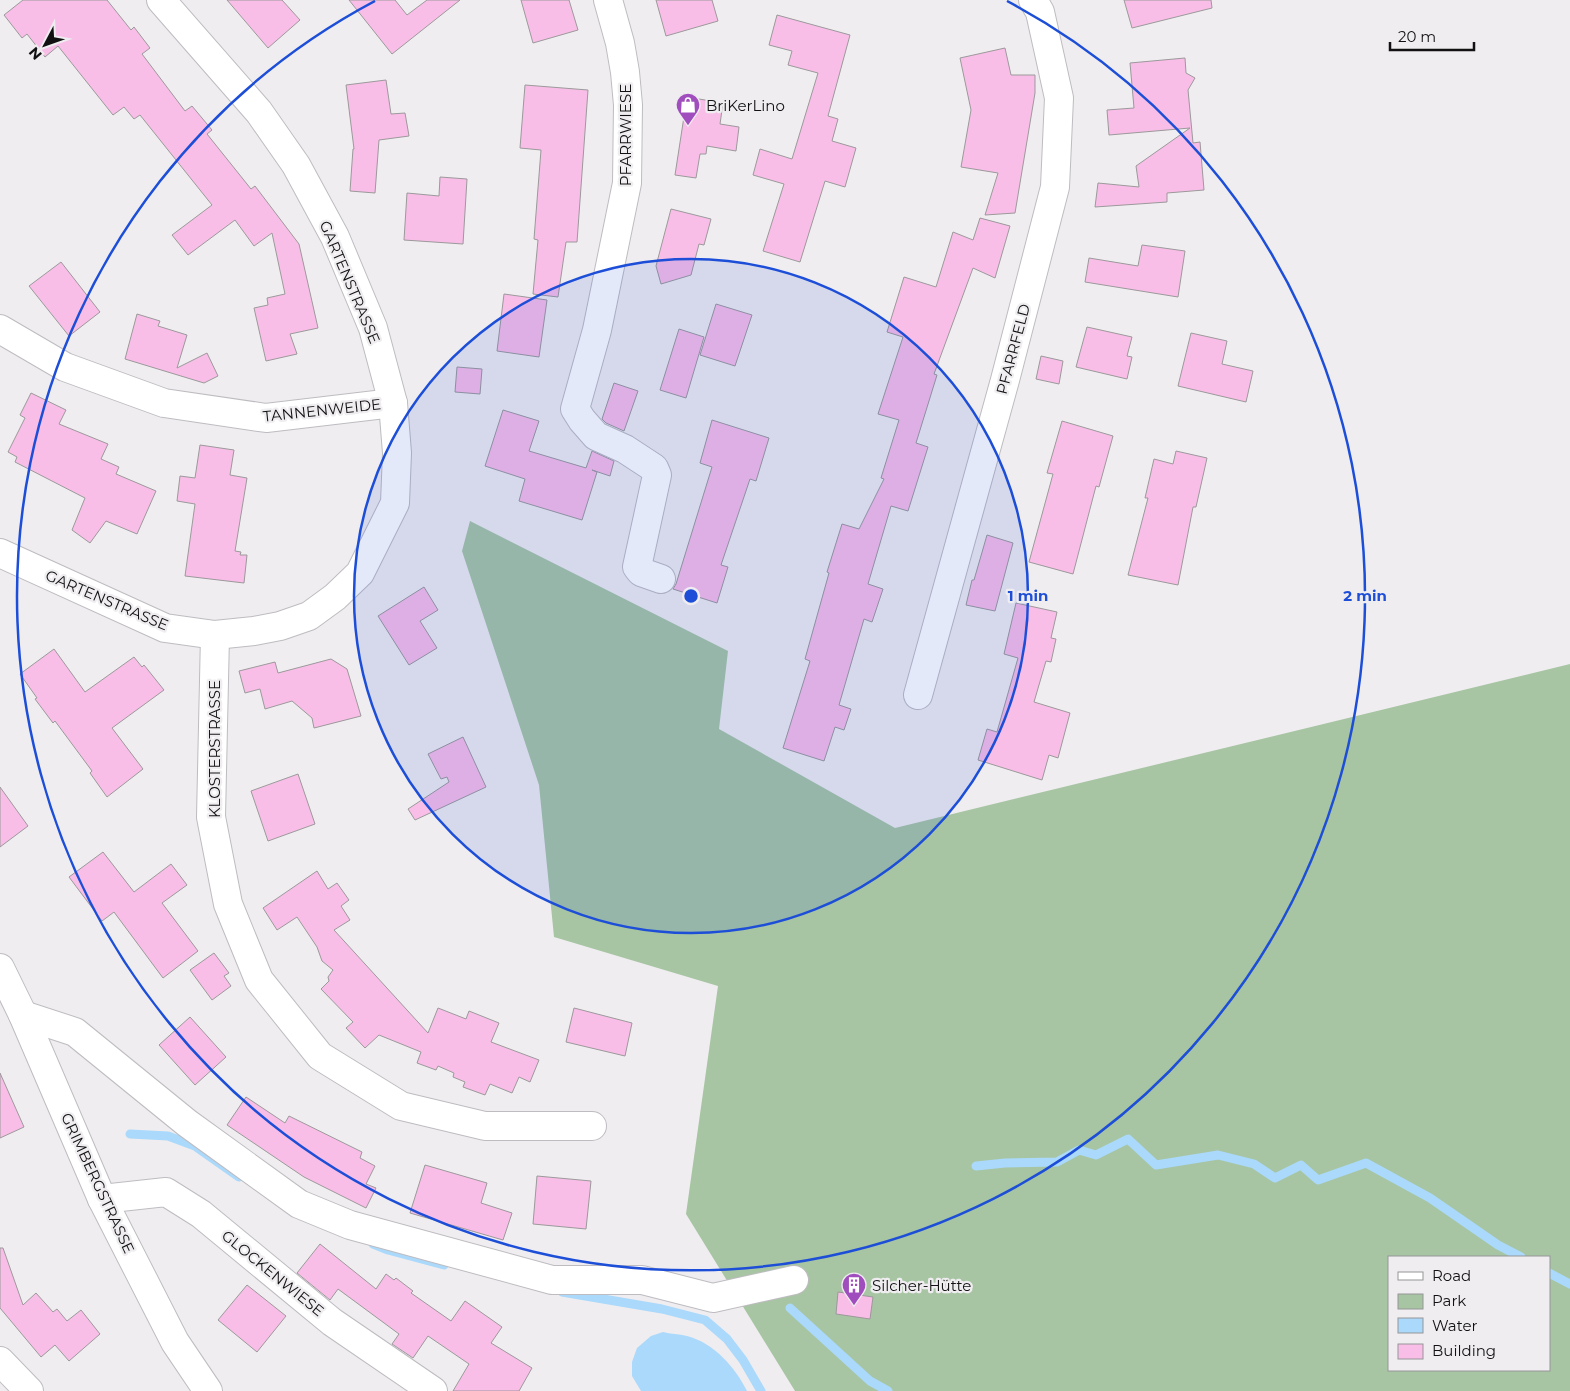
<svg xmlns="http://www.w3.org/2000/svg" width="1570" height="1391" font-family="Montserrat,sans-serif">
	<rect width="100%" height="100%" fill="#efedf0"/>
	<path fill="#a7c5a3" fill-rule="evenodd" d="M470,521l258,130 -9,78 176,99 675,-164v727h-775l-109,-177 32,-228 -164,-49 -15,-152 -77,-234zM1389,1257h160v113h-160z"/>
	<path fill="#aad9fb" d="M663,1332c7,2 16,2 24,4 27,7 48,31 60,55h-106l-9,-15v-14l5,-14 14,-12z"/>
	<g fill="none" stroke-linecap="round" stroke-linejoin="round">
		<g stroke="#aad9fb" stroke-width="9">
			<path d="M130,1134l38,2 27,10 44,31"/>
			<path d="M976,1166l29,-3 52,-1 22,-12 17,5 32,-16 28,26 62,-10 36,9 21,14 26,-13 17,15 48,-17 64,35 68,47 23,12"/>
			<path d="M373,1244l15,6 56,15"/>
			<path d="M1549,1273l21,11"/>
			<path d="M562,1292l100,17 43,11 22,19 16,21 18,31"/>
			<path d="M790,1308l80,73 18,10"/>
		</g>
	</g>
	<g fill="#f9bee7" stroke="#9c999b">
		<path d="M23,0h84l24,30 3,-3 16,21 -8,6 43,57 7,-5 20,24 -5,4 44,55 4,-3 44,58 19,84 -28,6 7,20 -31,7 -12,-53 14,-3 -1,-7 18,-4 -13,-61 -18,13 -19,-26 -47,35 -16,-20 40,-30 -72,-90 -6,4 -10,-12 -11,8 -55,-69 -13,11 -18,-23 -5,4 -18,-23z"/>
		<path d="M227,0h55l18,20 -32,28z"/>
		<path d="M349,0h46l12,15 20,-15h33l-68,54z"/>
		<path d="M521,0h48l9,30 -45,13z"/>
		<path d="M656,0h56l6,21 -52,15z"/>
		<path d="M1124,0h87l1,8 -80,20z"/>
		<path d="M777,15l73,20 -22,81 10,3 -6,22 24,7 -11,39 -20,-6 -25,81 -37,-11 21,-67 -31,-9 7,-26 32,10 26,-86 -30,-8 4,-14 -23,-6z"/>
		<path d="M1005,48l6,27h24v18l-20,120 -30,2 13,-42 -37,-6 10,-57 -11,-52z"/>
		<path d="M1185,58l1,15 9,5 -7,12 5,53 7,-1 4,48 -37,3v9l-72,5 3,-24 41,4 -3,-21 54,-38 -81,7 -2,-25 27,-2 -4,-45z"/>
		<path d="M386,80l5,34 14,-1 4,23 -30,4 -4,53 -25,-2 3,-42h1l-8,-64z"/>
		<path d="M525,85l63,5 -11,152h-11l-8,55 -25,-3 5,-54 -4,-1 7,-89 -21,-2z"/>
		<path d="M687,97l36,6 -3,21 19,3 -3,24 -29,-5 -1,8h-6l-4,24 -21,-3z"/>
		<path d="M440,177l27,2 -4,65 -59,-4 3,-47 32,3z"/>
		<path d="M671,209l40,10 -7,26 -5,-1 -8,31 -30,9 -5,-18z"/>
		<path d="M980,218l30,8 -15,52 -22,-10 -39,106 3,1 -21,68 12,4 -20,64 -17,-5 -23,78 15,5 -11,33 -8,-3 -25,86 12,4 -7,21 -9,-3 -11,34 -41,-13 27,-87 -5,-2 24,-86 -2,-1 15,-48 17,5 25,-50 -3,-1 18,-58 -21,-6 25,-77 -16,-5 17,-55 32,10 17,-55 20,8z"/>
		<path d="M1142,245l43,6 -7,46 -93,-15 4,-24 49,8z"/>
		<path d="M61,262l39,50 -31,24 -40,-50z"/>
		<path d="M504,294l43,6 -8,57 -42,-6z"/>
		<path d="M716,304l36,11 -17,51 -35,-11z"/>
		<path d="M137,314l23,7 -2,5 29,9 -10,33 30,-15 11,23 -14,7 -79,-24z"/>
		<path d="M1087,327l45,10 -5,19 5,1 -5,22 -51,-12z"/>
		<path d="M679,329l25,8 -18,61 -26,-8z"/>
		<path d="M1191,333l36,8 -5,23 31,7 -7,31 -68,-16z"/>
		<path d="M1041,356l22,5 -4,23 -23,-5z"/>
		<path d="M457,367l25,2 -2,25 -25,-2z"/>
		<path d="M614,383l24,8 -14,40 -18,-8 -4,-4z"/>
		<path d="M31,393l35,17 -7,14 49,20 -7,15 18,8 -3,7 40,17 -19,43 -31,-13 -16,22 -18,-13 13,-32 -70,-36 2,-5 -9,-5 17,-34 -5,-3z"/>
		<path d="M503,410l36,11 -10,30 57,17 6,-17 22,10 -4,15 -18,-6 5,2 -15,48 -63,-19 6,-22 -40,-13z"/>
		<path d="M712,420l57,18 -13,43 -6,-2 -29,86 7,2 -11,36 -44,-14 3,-5 36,-117 -12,-4z"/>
		<path d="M1062,421l51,15 -14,51 -3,-1 -23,88 -44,-12 24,-88 -6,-1z"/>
		<path d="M200,445l34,5 -4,25 17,3 -12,73 6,1 -1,3h7l-3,28 -59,-7 10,-72 -18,-3 3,-25 15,2z"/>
		<path d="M1176,451l31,7 -11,49h-3l-15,78 -50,-10 20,-77h-3l9,-39 19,5z"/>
		<path d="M987,535l26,8 -18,68 -29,-6 6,-25h2z"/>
		<path d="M424,587l14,23 -18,11 17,27 -28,17 -31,-49z"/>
		<path d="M1016,603l41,9 -6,26 5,1 -5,23 -5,-1 -12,41 36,11 -12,45 -9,-3 -7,25 -64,-20 9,-31 10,3 21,-74 -14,-4z"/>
		<path d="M54,649l31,43 49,-35 8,10 2,-2 20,25 -52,38 31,41 -36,28 -17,-24 2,-2 -37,-50 -2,2 -18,-24 2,-1 -17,-24z"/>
		<path d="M331,659l16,10 14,47 -47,12 -2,-10 -20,-17 -27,8 -5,-20 -15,4 -6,-22 36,-9 3,11z"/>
		<path d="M463,737l23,50 -71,33 -7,-11 41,-27 -2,-5 -6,2 -13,-25z"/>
		<path d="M298,774l17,50 -47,17 -17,-50z"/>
		<path d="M0,787l28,39 -28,21z"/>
		<path d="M103,852l31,40 37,-28 16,21 -25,18 36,48 -35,27 -49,-66 -12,9 -33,-44z"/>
		<path d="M317,871l11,18 9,-6 12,17 -8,6 9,14 -16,10 94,103 10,-25 28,11 3,-8 30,12 -8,19 48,18 -9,22 -11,-5 -7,16 -22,-9 -5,11 -22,-8 2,-5 -12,-5 1,-4 -16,-7 -2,4 -19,-7 4,-11 -42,-17 -14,13 -19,-20 7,-6 -32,-33 8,-8 -1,-4 5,-7 -11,-9 -5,-14 -20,-30 -20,13 -14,-22z"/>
		<path d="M214,953l15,20 -5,3 7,10 -19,14 -22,-30z"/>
		<path d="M574,1008l58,15 -7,33 -59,-14z"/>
		<path d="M190,1017l36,40 -31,28 -36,-40z"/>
		<path d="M0,1073l24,54 -24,11z"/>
		<path d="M246,1097l39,26 4,-7 73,36 -2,6 15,8 -9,18 10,4 -10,20 -62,-31 -77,-52z"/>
		<path d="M425,1165l62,18 -6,20 31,10 -9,27 -93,-27z"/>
		<path d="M537,1176l54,5 -5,48 -53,-5z"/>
		<path d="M320,1244l56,45 10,-15 8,6 2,-2 17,13 -2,2 40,28 14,-20 37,26 -11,16 41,25 -13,23h-66l16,-27 -41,-28 -15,22 -21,-14 7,-10 -61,-45 -8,11 -33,-27z"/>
		<path d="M0,1248h3l20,57 13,-12 17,19 4,-3 10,12 14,-11 19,24 -31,27 -14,-16 -14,12 -41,-49z"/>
		<path d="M247,1285l39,31 -29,36 -39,-32z"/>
		<path d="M838,1292l35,5 -3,22 -34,-5z"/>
	</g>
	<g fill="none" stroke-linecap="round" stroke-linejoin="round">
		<defs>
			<g id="minor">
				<path d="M608,0l12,43 5,29 3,33 -1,78 -30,147 -22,79 7,11 14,16 29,13 29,19 3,7 -20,92 4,5 20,7"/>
				<path d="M0,329l65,38 99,36 102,15 127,-15"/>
				<path d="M0,553l165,75 50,7 39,-4 26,-5 29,-10 26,-19 25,-24 35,-70 2,-50 -4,-50 -20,-75 -38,-91 -39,-72 -37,-53 -98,-112"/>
				<path d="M215,635l-4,182 17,87 31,76 61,76 81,50 84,20h107"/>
				<path d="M918,695l87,-315 50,-193 4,-89 -19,-86 -7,-12"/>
				<path d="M0,968l23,47 79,184 73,143 33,49"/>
				<path d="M23,1015l52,17 112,91 112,81 51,21 202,55h90l71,18 81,-18"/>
				<path d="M102,1199l64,-7 35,22 131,108 101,69"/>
				<path d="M0,1361l29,30"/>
			</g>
		</defs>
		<use href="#minor" stroke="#bebcc0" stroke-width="30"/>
		<use href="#minor" stroke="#fff" stroke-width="28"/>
	</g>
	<circle cx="691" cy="596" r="337" fill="#1d4ed8" fill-opacity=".12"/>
	<g fill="none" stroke="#1d4ed8" stroke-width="2.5">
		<circle cx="691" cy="596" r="337"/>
		<path d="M1007 1A674 674 0 1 1 375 1"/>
	</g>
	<defs>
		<symbol id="shop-pin" viewBox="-11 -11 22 30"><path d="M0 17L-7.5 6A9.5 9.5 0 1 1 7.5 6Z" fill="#a04ebd" stroke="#efedf0"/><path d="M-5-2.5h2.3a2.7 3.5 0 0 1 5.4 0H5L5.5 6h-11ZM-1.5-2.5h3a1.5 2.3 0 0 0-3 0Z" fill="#fff"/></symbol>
		<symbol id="building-pin" viewBox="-11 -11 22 30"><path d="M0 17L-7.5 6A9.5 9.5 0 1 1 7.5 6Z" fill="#a04ebd" stroke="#efedf0"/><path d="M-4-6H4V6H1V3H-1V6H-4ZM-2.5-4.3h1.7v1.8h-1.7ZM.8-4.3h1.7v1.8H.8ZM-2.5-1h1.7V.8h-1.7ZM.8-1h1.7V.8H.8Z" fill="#fff"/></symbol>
	</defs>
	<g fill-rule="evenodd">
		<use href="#shop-pin" x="674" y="91" width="28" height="38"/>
		<use href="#building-pin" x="840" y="1271" width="28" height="38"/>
	</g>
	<g text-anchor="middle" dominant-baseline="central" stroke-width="4.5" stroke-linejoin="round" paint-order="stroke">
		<g font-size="15" fill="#111112" stroke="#efedf0" text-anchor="start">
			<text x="706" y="105">BriKerLino</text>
			<text x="872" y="1285">Silcher-Hütte</text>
		</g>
		<g font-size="15" fill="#111112" stroke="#efedf0">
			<text transform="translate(625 135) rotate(-90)">PFARRWIESE</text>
			<text transform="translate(350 282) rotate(67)">GARTENSTRASSE</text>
			<text transform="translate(1013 349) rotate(-75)">PFARRFELD</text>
			<text transform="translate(322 410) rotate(-6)">TANNENWEIDE</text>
			<text transform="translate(107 600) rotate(23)">GARTENSTRASSE</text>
			<text transform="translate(214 749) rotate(-90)">KLOSTERSTRASSE</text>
			<text transform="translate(98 1183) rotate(65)">GRIMBERGSTRASSE</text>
			<text transform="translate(273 1273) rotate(39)">GLOCKENWIESE</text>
		</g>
	</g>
	<circle cx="691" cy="596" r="8" fill="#1d4ed8" stroke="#efedf0" stroke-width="2.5"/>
	<g font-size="15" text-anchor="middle" font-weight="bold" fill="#1d4ed8" stroke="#efedf0" stroke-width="4.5" stroke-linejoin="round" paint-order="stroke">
		<text x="1028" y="601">1 min</text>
		<text x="1365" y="601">2 min</text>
	</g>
	<rect x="1388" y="1256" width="162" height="115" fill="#efedf0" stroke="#969597"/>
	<rect x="1398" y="1272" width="25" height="8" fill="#ffffff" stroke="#969597"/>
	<text x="1432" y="1281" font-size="15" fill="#111112">Road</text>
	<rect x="1398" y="1294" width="25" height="15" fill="#a7c5a3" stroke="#969597"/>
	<text x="1432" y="1306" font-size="15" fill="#111112">Park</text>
	<rect x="1398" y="1318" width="25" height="15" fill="#aad9fb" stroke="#969597"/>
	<text x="1432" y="1331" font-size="15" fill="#111112">Water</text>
	<rect x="1398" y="1344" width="25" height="15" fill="#f9bee7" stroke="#969597"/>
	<text x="1432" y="1356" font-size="15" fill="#111112">Building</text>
	<g transform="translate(45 45) rotate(229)" stroke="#efedf0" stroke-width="4" paint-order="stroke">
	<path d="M0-4L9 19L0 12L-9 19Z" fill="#111112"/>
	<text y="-8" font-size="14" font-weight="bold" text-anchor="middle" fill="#111112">N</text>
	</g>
	<path d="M1390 42v8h84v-8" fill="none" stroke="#111112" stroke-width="2.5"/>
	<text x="1398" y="42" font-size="15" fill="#111112" stroke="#efedf0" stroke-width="4" paint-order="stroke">20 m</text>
</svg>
